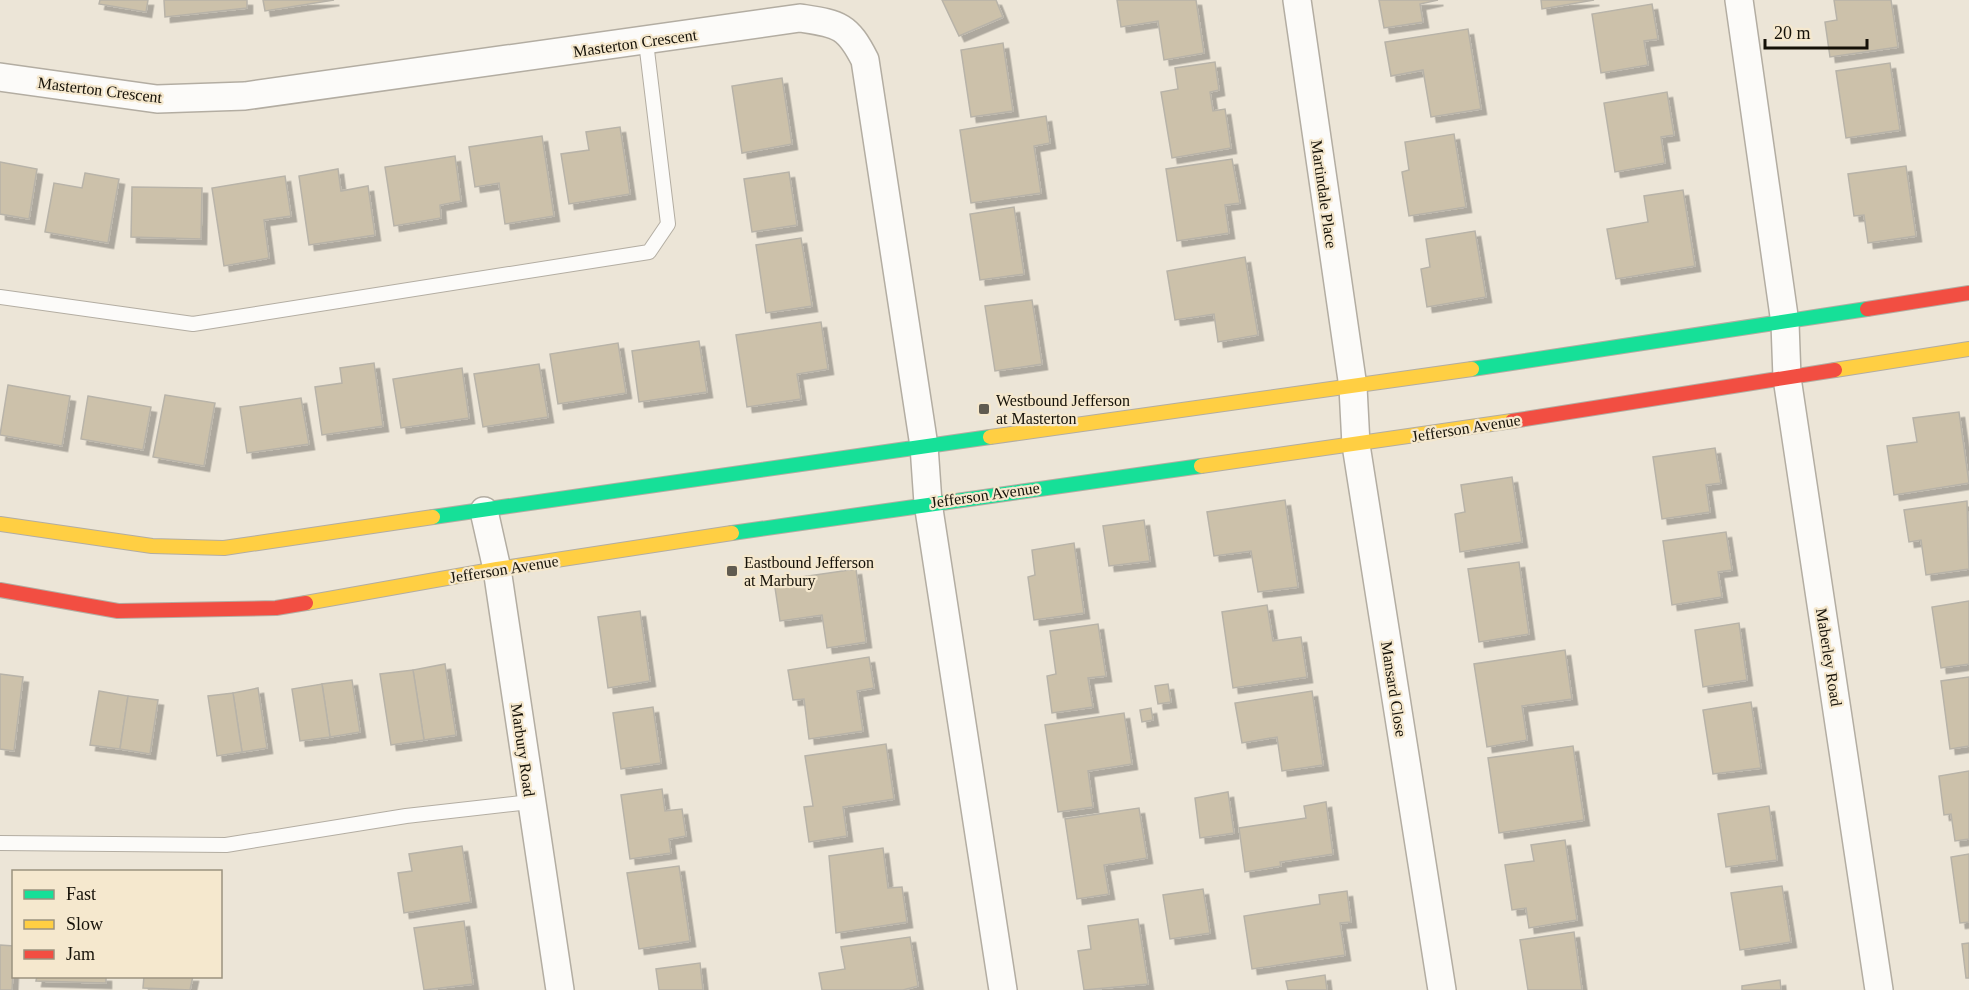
<svg xmlns="http://www.w3.org/2000/svg" width="1969" height="990" font-family="'Times New Roman',serif">
	<defs>
		<filter id="shadow"><feDropShadow dx="5.5" dy="5.5" stdDeviation="0" flood-color="#0004"/></filter>
	</defs>
	<rect width="100%" height="100%" fill="#ece5d7"/>
	<g fill="#ccc1aa" stroke="#b8b3a8" stroke-width="1.5" filter="url(#shadow)">
		<path d="M100,0h48l-2,12 -47,-8z"/>
		<path d="M164,0h83v8l-82,9z"/>
		<path d="M263,0h71l-69,11z"/>
		<path d="M942,0h54l7,17 -44,19z"/>
		<path d="M1117,0h79l8,53 -40,7 -6,-39 -37,6z"/>
		<path d="M1379,0h59l-18,4 3,18 -39,6z"/>
		<path d="M1541,0h53l-52,9z"/>
		<path d="M1834,0h57l7,47 -68,10 -5,-35 12,-2z"/>
		<path d="M1652,4l6,35 -14,2 4,24 -47,8 -9,-59z"/>
		<path d="M1468,29l13,80 -50,8 -8,-47 -32,6 -6,-34z"/>
		<path d="M1003,43l10,68 -42,6 -10,-67z"/>
		<path d="M1215,62l4,28 -9,2 3,19 12,-2 6,39 -59,10 -11,-66 17,-3 -3,-21z"/>
		<path d="M1890,63l10,67 -54,8 -10,-67z"/>
		<path d="M782,78l10,66 -50,9 -10,-67z"/>
		<path d="M1667,92l7,43 -13,2 4,26 -50,9 -11,-69z"/>
		<path d="M1046,116l4,27 -16,3 7,47 -70,10 -11,-73z"/>
		<path d="M620,127l10,67 -61,10 -8,-50 28,-4 -3,-18z"/>
		<path d="M1454,134l12,73 -57,9 -7,-44 7,-2 -4,-28z"/>
		<path d="M542,136l12,80 -49,8 -6,-41 -24,4 -6,-40z"/>
		<path d="M455,156l6,45 -21,4 1,13 -47,8 -9,-59z"/>
		<path d="M1232,159l8,44 -15,2 4,28 -52,8 -11,-72z"/>
		<path d="M0,162l37,7 -8,50 -29,-5z"/>
		<path d="M1906,166l10,70 -48,7 -4,-28 -10,1 -6,-42z"/>
		<path d="M338,169l3,22 27,-5 7,49 -66,10 -10,-69z"/>
		<path d="M789,172l8,53 -45,7 -8,-53z"/>
		<path d="M85,173l34,6 -11,64 -63,-11 9,-49 28,5z"/>
		<path d="M285,176l6,40 -27,4 5,38 -45,8 -12,-78z"/>
		<path d="M132,187l70,1 -1,51 -70,-2z"/>
		<path d="M1683,190l12,76 -79,13 -9,-50 41,-7 -4,-26z"/>
		<path d="M1014,207l10,67 -44,6 -10,-66z"/>
		<path d="M1475,231l11,66 -59,10 -6,-38 9,-2 -4,-28z"/>
		<path d="M801,238l11,68 -46,7 -10,-68z"/>
		<path d="M1245,257l13,78 -40,7 -4,-28 -39,6 -8,-49z"/>
		<path d="M1032,300l10,64 -47,7 -10,-65z"/>
		<path d="M821,322l7,47 -31,5 4,25 -54,8 -11,-72z"/>
		<path d="M699,341l8,51 -68,10 -7,-51z"/>
		<path d="M618,343l8,50 -68,11 -8,-50z"/>
		<path d="M374,363l9,63 -61,9 -7,-48 27,-4 -2,-15z"/>
		<path d="M539,364l9,53 -65,10 -9,-53z"/>
		<path d="M462,368l7,50 -68,10 -8,-49z"/>
		<path d="M8,385l62,11 -8,50 -62,-11z"/>
		<path d="M165,395l50,8 -11,63 -51,-9z"/>
		<path d="M88,396l63,11 -8,43 -62,-11z"/>
		<path d="M301,398l8,46 -62,9 -7,-46z"/>
		<path d="M1959,412l10,71 -75,12 -7,-49 30,-4 -4,-24z"/>
		<path d="M1715,448l6,35 -15,2 4,27 -48,7 -9,-62z"/>
		<path d="M1512,477l10,65 -62,10 -5,-38 10,-2 -4,-27z"/>
		<path d="M1285,500l13,87 -40,5 -7,-41 -37,5 -7,-44z"/>
		<path d="M1967,501l2,68 -43,6 -5,-35 -12,2 -5,-32z"/>
		<path d="M1144,520l6,41 -41,5 -6,-40z"/>
		<path d="M1726,532l6,38 -14,2 4,25 -50,8 -9,-64z"/>
		<path d="M1074,543l10,70 -50,7 -6,-43 7,-2 -3,-25z"/>
		<path d="M1519,562l10,72 -50,8 -11,-73z"/>
		<path d="M856,569l10,73 -39,6 -5,-33 -42,6 -6,-40z"/>
		<path d="M1969,601v63l-28,4 -9,-61z"/>
		<path d="M1267,605l6,36 28,-4 6,40 -74,11 -11,-76z"/>
		<path d="M640,611l10,70 -42,7 -10,-71z"/>
		<path d="M1739,623l8,57 -44,7 -8,-57z"/>
		<path d="M1098,624l8,52 -18,2 5,29 -41,6 -5,-37 9,-2 -6,-43z"/>
		<path d="M1565,650l7,49 -50,7 5,34 -40,7 -13,-83z"/>
		<path d="M869,657l5,31 -17,3 6,40 -54,8 -5,-40 -11,1 -5,-30z"/>
		<path d="M445,664l11,71 -32,5 -11,-70z"/>
		<path d="M413,670l11,70 -33,5 -11,-71z"/>
		<path d="M0,674l23,3 -9,74 -14,-2z"/>
		<path d="M1969,677v69l-19,3 -9,-68z"/>
		<path d="M352,680l8,52 -30,5 -8,-53z"/>
		<path d="M322,684l8,53 -30,4 -8,-52z"/>
		<path d="M1168,684l3,18 -13,2 -3,-18z"/>
		<path d="M258,688l9,60 -25,4 -9,-59z"/>
		<path d="M99,691l29,5 -8,53 -30,-4z"/>
		<path d="M1312,691l11,74 -41,6 -5,-34 -35,6 -7,-40z"/>
		<path d="M233,693l9,59 -25,4 -9,-60z"/>
		<path d="M128,696l30,4 -8,54 -30,-5z"/>
		<path d="M1751,702l10,66 -48,6 -10,-64z"/>
		<path d="M653,707l8,56 -40,6 -8,-56z"/>
		<path d="M1151,708l2,12 -11,2 -2,-12z"/>
		<path d="M1124,713l8,51 -44,7 5,36 -35,5 -13,-87z"/>
		<path d="M886,744l8,55 -51,8 4,29 -38,6 -5,-35 9,-1 -8,-50z"/>
		<path d="M1573,746l11,74 -85,13 -11,-75z"/>
		<path d="M1969,771v68l-14,2 -4,-27 -7,1 -5,-39z"/>
		<path d="M662,789l3,22 17,-2 4,27 -17,3 2,14 -41,6 -9,-64z"/>
		<path d="M1228,792l6,41 -34,5 -5,-40z"/>
		<path d="M1326,802l7,52 -53,8 1,4 -36,6 -6,-44 67,-10 -2,-12z"/>
		<path d="M1769,806l8,54 -51,7 -8,-53z"/>
		<path d="M1139,808l8,50 -43,7 5,29 -32,5 -12,-80z"/>
		<path d="M1565,840l12,80 -48,8 -3,-20 -14,2 -7,-45 29,-4 -3,-16z"/>
		<path d="M462,846l9,56 -67,11 -6,-40 14,-2 -3,-17z"/>
		<path d="M883,848l5,40 14,-1 5,35 -71,11 -7,-77z"/>
		<path d="M1969,854v68l-9,1 -9,-66z"/>
		<path d="M679,866l11,75 -51,8 -12,-76z"/>
		<path d="M1782,886l9,56 -51,8 -9,-57z"/>
		<path d="M1203,889l7,44 -40,6 -7,-44z"/>
		<path d="M1347,891l4,31 -11,1 5,32 -93,14 -8,-53 76,-12 -1,-9z"/>
		<path d="M1138,919l10,65 -64,6 -6,-39 13,-2 -3,-23z"/>
		<path d="M464,921l9,63 -49,6 -10,-62z"/>
		<path d="M1574,932l8,58h-54l-8,-50z"/>
		<path d="M910,937l8,49 -15,4h-81l-3,-17 26,-4 -4,-22z"/>
		<path d="M1969,943v35h-3l-4,-34z"/>
		<path d="M0,945l14,1 -2,44h-12z"/>
		<path d="M700,963l3,27h-44l-3,-21z"/>
		<path d="M1325,975l2,15h-39l-2,-9z"/>
		<path d="M37,976h69v7l-70,-2z"/>
		<path d="M144,976h49l-3,14 -47,-2z"/>
		<path d="M1780,980l1,10h-39v-4z"/>
	</g>
	<g fill="none" stroke-linecap="round" stroke-linejoin="round">
		<defs>
			<g id="lane">
				<path d="M0,297l193,27 456,-72 19,-28 -22,-182"/>
				<path d="M0,843l226,2 180,-29 124,-14"/>
			</g>
			<g id="street">
				<path d="M1297,0l56,387 3,58 86,545"/>
				<path d="M1739,0l46,323 2,55 92,612"/>
				<path d="M0,77l157,22 88,-3 555,-78c38,6 47,6 65,42l59,386 4,57 75,487"/>
				<path d="M484,511l13,58 63,421"/>
			</g>
			<g id="fast">
				<path d="M1472,369l395,-60"/>
				<path d="M433,517l557,-80"/>
				<path d="M732,533l469,-67"/>
			</g>
			<g id="slow">
				<path d="M1835,370l134,-21"/>
				<path d="M990,437l482,-68"/>
				<path d="M1201,466l311,-45"/>
				<path d="M0,524l152,22 72,2 209,-31"/>
				<path d="M306,603l191,-34 235,-36"/>
			</g>
			<g id="jam">
				<path d="M1867,309l102,-16"/>
				<path d="M1512,421l323,-51"/>
				<path d="M0,590l118,21 158,-3 30,-5"/>
			</g>
		</defs>
		<use href="#lane" stroke="#b3ada2" stroke-width="16"/>
		<use href="#street" stroke="#b3ada2" stroke-width="30"/>
		<use href="#fast" stroke="#b3ada2" stroke-width="16"/>
		<use href="#slow" stroke="#b3ada2" stroke-width="16"/>
		<use href="#jam" stroke="#b3ada2" stroke-width="16"/>
		<use href="#lane" stroke="#fcfbf9" stroke-width="14"/>
		<use href="#street" stroke="#fcfbf9" stroke-width="27"/>
		<use href="#fast" stroke="#16e098" stroke-width="14"/>
		<use href="#slow" stroke="#ffcf43" stroke-width="14"/>
		<use href="#jam" stroke="#f24e42" stroke-width="14"/>
	</g>
	<g fill="#605b50" stroke="#f5e8ce" stroke-width="2">
		<rect x="978" y="403" width="12" height="12" rx="3"/>
		<rect x="726" y="565" width="12" height="12" rx="3"/>
	</g>
	<g text-anchor="middle" dominant-baseline="central" stroke-width="4.5" stroke-linejoin="round" paint-order="stroke">
		<g font-size="16" fill="#151108" stroke="#f5e8ce">
			<text transform="translate(635 43) rotate(-8)">Masterton Crescent</text>
			<text transform="translate(100 90) rotate(7)">Masterton Crescent</text>
			<text transform="translate(1324 194) rotate(82)">Martindale Place</text>
			<text transform="translate(1466 428) rotate(-9)">Jefferson Avenue</text>
			<text transform="translate(985 495) rotate(-8)">Jefferson Avenue</text>
			<text transform="translate(504 569) rotate(-9)">Jefferson Avenue</text>
			<text transform="translate(1829 657) rotate(81)">Maberley Road</text>
			<text transform="translate(1394 689) rotate(81)">Mansard Close</text>
			<text transform="translate(523 750) rotate(82)">Marbury Road</text>
		</g>
		<g font-size="16" fill="#151108" stroke="#f5e8ce" text-anchor="start">
			<text x="996" y="400">Westbound Jefferson<tspan x="996" dy="18">at Masterton</tspan></text>
			<text x="744" y="562">Eastbound Jefferson<tspan x="744" dy="18">at Marbury</tspan></text>
		</g>
	</g>
	<rect x="12" y="870" width="210" height="108" fill="#f5e8ce" stroke="#9b927f" stroke-width="1.5"/>
	<rect x="24" y="890" width="30" height="9" fill="#16e098" stroke="#9b927f" stroke-width="1.5"/>
	<text x="66" y="900" font-size="18" fill="#151108">Fast</text>
	<rect x="24" y="920" width="30" height="9" fill="#ffcf43" stroke="#9b927f" stroke-width="1.5"/>
	<text x="66" y="930" font-size="18" fill="#151108">Slow</text>
	<rect x="24" y="950" width="30" height="9" fill="#f24e42" stroke="#9b927f" stroke-width="1.5"/>
	<text x="66" y="960" font-size="18" fill="#151108">Jam</text>
	<path d="M1765 39v9h102v-9" fill="none" stroke="#151108" stroke-width="3"/>
	<text x="1774" y="39" font-size="18" fill="#151108" stroke="#f5e8ce" stroke-width="4.5" paint-order="stroke">20 m</text>
</svg>
